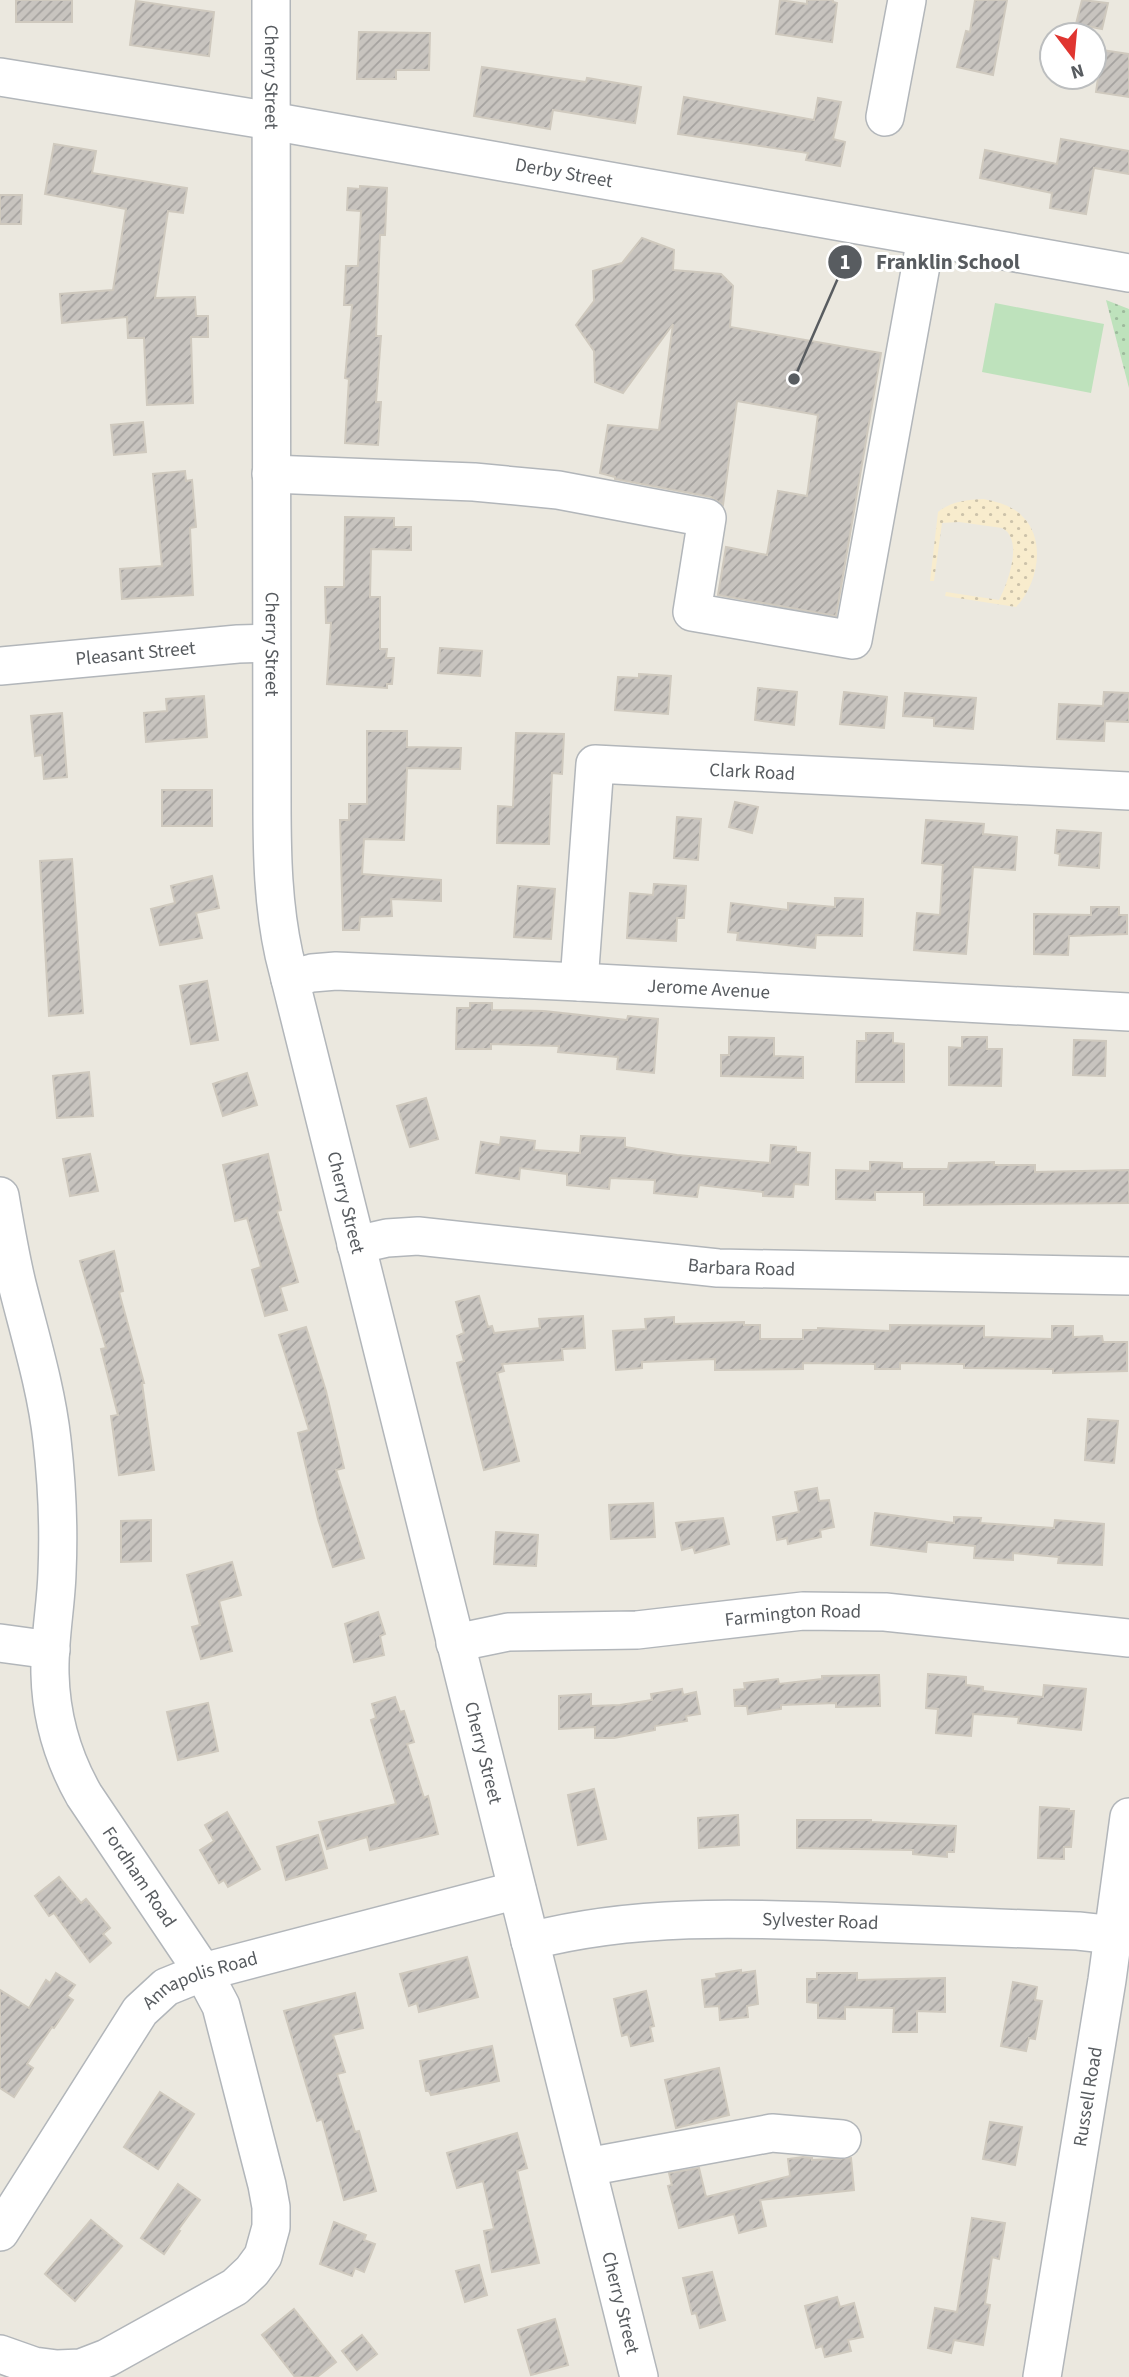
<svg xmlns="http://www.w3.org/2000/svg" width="1129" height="2377" font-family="'Source Sans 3',sans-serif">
	<defs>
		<pattern id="green-dots" width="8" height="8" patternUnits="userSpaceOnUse" patternTransform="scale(1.75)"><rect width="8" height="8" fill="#bee2bc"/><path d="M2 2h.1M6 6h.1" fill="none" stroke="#9dba9c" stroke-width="1.8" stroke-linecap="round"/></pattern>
		<pattern id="sand-dots" width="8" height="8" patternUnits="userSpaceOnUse" patternTransform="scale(1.75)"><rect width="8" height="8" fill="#f8eccd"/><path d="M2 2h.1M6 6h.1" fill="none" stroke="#ccc2aa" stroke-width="1.8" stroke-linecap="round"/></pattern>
		<pattern id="building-hatch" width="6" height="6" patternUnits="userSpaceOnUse" patternTransform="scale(1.75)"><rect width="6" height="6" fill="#c8c4bf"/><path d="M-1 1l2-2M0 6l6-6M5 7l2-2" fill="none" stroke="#a5a29f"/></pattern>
	</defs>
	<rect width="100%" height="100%" fill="#ebe8df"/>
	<path fill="url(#green-dots)" d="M1106,300l23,9v79z"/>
	<path fill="url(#sand-dots)" d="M984,499c14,3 29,7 39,18 24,24 14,69 -7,90l-71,-11 1,-4 53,8c9,-17 25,-61 3,-72l-43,-6 -17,1 -8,58h-4l8,-69c14,-11 28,-12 46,-13z"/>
	<path fill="#bee2bc" d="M995,303l109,21 -13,69 -109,-21z"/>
	<g fill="url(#building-hatch)" stroke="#cfc9be" stroke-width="2">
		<rect x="16" y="0" width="56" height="22"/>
		<path d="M780,0l27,4v-4h26v2l4,1 -5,39 -56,-8z"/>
		<path d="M975,0h32l-14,75 -36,-8 9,-36 4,1z"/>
		<path d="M1082,0l26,3 -6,26 -26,-5z"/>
		<path d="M136,1l78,11 -5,44 -79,-11z"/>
		<path d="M359,32l71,1 -1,37h-33v9h-39z"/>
		<path d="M1102,50l27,4v43l-33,-5z"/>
		<path d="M482,67l104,15 1,-4 54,9 -6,36 -82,-13 -3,19 -76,-13z"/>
		<path d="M684,97l130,23 4,-22 23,4 -8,37 12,3 -5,24 -34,-6 2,-7 -130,-19z"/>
		<path d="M1061,139l68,12v23l-35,-6 -8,46 -36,-6 2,-15 -72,-15 5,-28 72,14z"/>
		<path d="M54,144l42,7 -4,22 95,15 -4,25 -15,-2 -13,87 40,-1 1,19h12v21h-17l2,66 -46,2 -3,-67h-16l-1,-21 -65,6 -2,-29 53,-4 13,-81 -81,-15z"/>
		<path d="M360,186l27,2 -2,47h-5l-4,101h5l-5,66h5l-3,43 -33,-2 4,-64 -4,-1 7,-73h-8l2,-39h12l3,-55 -14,-1 1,-22 12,1z"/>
		<path d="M0,195h22l-1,29h-21z"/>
		<path d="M642,238l32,12 -1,20 48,4 12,12 -3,41 151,26 -45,263 -118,-21 8,-48 41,8 11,-64 29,5 11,-81 -81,-14 -14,104 -12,-8 -96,-18v-2l-15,-4 8,-48 51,5 14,-106 -50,69 -28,-11 -1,-31 -18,-26 18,-24 -1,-30 29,-8z"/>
		<path d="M143,422l3,30 -32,3 -3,-30z"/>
		<path d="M185,471l1,10 6,-1 4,47 -6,1 3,67 -71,4 -2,-30 42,-3 -9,-92z"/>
		<path d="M345,517l49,1v9h17v23l-40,-1 -1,48h10v52h7l-1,9h8l-2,26h-5v4l-60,-4 4,-61h-5l-1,-36h19z"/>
		<path d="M440,648l42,3 -2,25 -42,-3z"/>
		<path d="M639,674l32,2 -3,38 -53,-4 3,-33 21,1z"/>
		<path d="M758,688l39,4 -3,33 -39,-5z"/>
		<path d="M844,692l43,5 -3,31 -44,-4z"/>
		<path d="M1104,692l25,1v29l-24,-1 -1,20 -47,-2 2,-35 44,2z"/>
		<path d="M905,693l71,5 -3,31 -39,-3v-8l-31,-2z"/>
		<path d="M204,696l3,41 -61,5 -2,-29 23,-2 -1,-12z"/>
		<path d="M62,713l5,64 -23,2 -2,-24 -7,1 -4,-40z"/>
		<path d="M367,731h40v16l54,1 -1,21 -53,-1 -3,72 -40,-1 -2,35 79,6v21l-50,-2 1,17 -32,1 -1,13h-16l-3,-110h9v-16h18z"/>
		<path d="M516,733l48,1 -2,40 -10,-1 -3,71 -52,-1 1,-37 15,1z"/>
		<rect x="162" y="790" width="50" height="36"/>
		<path d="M735,802l23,5 -6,26 -23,-6z"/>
		<path d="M677,817l24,2 -3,41 -24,-2z"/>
		<path d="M926,820l58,4 -1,10 34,3 -2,33 -42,-3 -7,87 -52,-4 3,-37 23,2 3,-50 -21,-2z"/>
		<path d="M1057,830l44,3 -2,35 -40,-3 1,-11 -5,-1z"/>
		<path d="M72,859l11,154 -34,3 -9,-155z"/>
		<path d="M212,876l7,32 -23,5 6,25 -42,7 -9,-36 24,-6 -4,-17z"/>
		<path d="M654,884l32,2 -2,32h-7l-1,23 -49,-3 3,-45 23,2z"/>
		<path d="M518,886l37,3 -4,50 -37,-2z"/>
		<path d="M835,898l28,1 -1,37 -46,-1 -1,13 -78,-8 1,-7 -10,-1 3,-29 57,7v-7l47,4z"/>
		<path d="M1091,907h28v8h8v19l-58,2 -1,19 -34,-1v-40l57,1z"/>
		<path d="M207,981l11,59 -27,4 -11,-58z"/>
		<path d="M470,1003h22v7l52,1 83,9 1,-4 30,3 -4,54 -37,-4 1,-12 -60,-5 1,-6 -68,-2v5h-35l1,-41h13z"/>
		<path d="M866,1033h27v10l11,1v38h-48l1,-41h9z"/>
		<path d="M729,1037l45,1v18l29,1v21l-82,-2v-21h8z"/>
		<path d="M962,1037h25v12h15l-1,37 -52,-1v-38l13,1z"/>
		<path d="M1074,1040l32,1 -1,35 -32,-1z"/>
		<path d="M89,1072l4,44 -36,2 -4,-42z"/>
		<path d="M247,1073l10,32 -34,11 -10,-32z"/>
		<path d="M426,1098l12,41 -28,8 -13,-41z"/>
		<path d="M581,1136l44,2v9l52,8 93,8 1,-18 25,2v5l14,1 -2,32 -14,-1 -1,13 -30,-1v-4l-64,-7 -2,12 -43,-4 1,-13 -45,-2 -1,11 -42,-4v-11l-47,-6 -1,11 -43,-6 5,-31 19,3 1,-8 34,4 -1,9 46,3z"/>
		<path d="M90,1154l8,37 -28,5 -7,-37z"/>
		<path d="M268,1154l13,56 -4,1 21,71 -18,5 7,23 -22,6 -13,-46 9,-3 -14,-49 -12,3 -12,-56z"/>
		<path d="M870,1162l32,1v6h46l1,-6 45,-1v3h41v7l94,-2v33l-205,2v-13h-49v8l-39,-1v-29l34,1z"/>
		<path d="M114,1251l9,40 -4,1 25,91h-2l12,87 -35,5 -8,-59 7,-1 -17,-66 5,-1 -26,-87z"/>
		<path d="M479,1296l9,31 4,-1 2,7 46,-5 -1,-9 44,-3 2,32 -23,1 1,11 -61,4 2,7 -7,2 22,88 -35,9 -27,-107 7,-2 -7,-25 7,-3 -8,-31z"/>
		<path d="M674,1317v7l70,-2v3h16v14h43v-9h15v-2l72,3v-6l94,1v11l68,2v-13h21v11l29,-1 1,6h24v29l-74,2v-4l-89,-1v-4l-64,-1v6h-25v-5l-72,-1v6l-88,1v-11l-73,3v6l-26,2 -3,-39 33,-2 -1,-10z"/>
		<path d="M306,1327l20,64 18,77 -8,2 28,88 -31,9 -15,-48 -20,-86 11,-3 -30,-95z"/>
		<path d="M1088,1419l30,2 -4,42 -29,-3z"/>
		<path d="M817,1488l2,13 10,-1 5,27 -14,3 1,7 -33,7 -1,-6 -10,2 -4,-23 26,-5 -4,-20z"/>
		<path d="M653,1503l2,34 -44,2 -2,-34z"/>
		<path d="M875,1513l79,10v-6l27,1 -1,5 74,5 1,-8 49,4 -2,41 -44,-2 1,-6 -46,-4v7l-39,-2 1,-12 -48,-4 -1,10 -55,-7z"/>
		<path d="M723,1518l6,26 -34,9 -2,-6 -11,3 -6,-27z"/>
		<path d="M151,1520v41l-30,1v-41z"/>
		<path d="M496,1532l42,3 -2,31 -42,-2z"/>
		<path d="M232,1562l9,33 -22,6 13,50 -31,8 -9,-32 8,-2 -13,-50z"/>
		<path d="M378,1612l7,22 -5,2 4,19 -30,7 -9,-38z"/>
		<path d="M928,1674l38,3v8l17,2v4l60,6 1,-12 42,4 -5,41 -63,-7 1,-6 -46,-3 -2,22 -35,-3 2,-24 -12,-1z"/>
		<path d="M879,1675l1,31 -44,1v-4l-55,2v4l-33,5 -1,-8h-12l-1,-16 11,-1 -1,-6 34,-4 1,5 43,-5v-3z"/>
		<path d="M682,1689l1,6 13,-3 4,22 -14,2 1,5 -32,5v4l-41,8h-19v-11l-36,2v-33l32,-2v12l29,-1 32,-5 -1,-6z"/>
		<path d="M395,1697l5,15 4,-1 10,31 -7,2 17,54 4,-2 10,38 -68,16 -3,-13 -40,12 -8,-27 77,-18 -25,-84 5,-2 -4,-14z"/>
		<path d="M208,1703l10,48 -40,9 -11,-48z"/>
		<path d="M594,1789l12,50 -28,6 -10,-50z"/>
		<path d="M1040,1807l29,2v2h5l-3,36h-7v12l-26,-1z"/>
		<path d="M227,1812l33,57 -32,18 -4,-7 -5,3 -19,-33 14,-9 -9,-16z"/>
		<path d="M738,1815l1,30 -40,3 -1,-30z"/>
		<path d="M797,1820h74v2l85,4 -2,26h-7v5l-34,-3v-4l-116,-2z"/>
		<path d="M318,1835l9,33 -41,12 -9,-33z"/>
		<path d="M59,1877l22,26 5,-4 24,29 -7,6 8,9 -21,19 -36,-49 -5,3 -14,-20z"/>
		<path d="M467,1957l11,40 -59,15 -2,-9 -8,3 -9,-32z"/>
		<path d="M741,1970v3l14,-2 3,33 -11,2 1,11 -28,3 -1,-14 -14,1 -3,-27 15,-2 -1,-4z"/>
		<path d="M56,1973l19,12 -8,11 6,4 -19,28 -2,-1 -25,37 6,4 -19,29 -14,-9v-98l29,18 17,-28 4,3z"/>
		<path d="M817,1973h40v7l88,-2v34l-28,-1v21h-24l1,-24 -49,-1v12l-27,-1v-15l-11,-1v-23h10z"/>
		<path d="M1013,1982l24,5 -2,13 7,1 -7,38 -6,-1 -3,13 -25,-5z"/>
		<path d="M646,1991l8,35 -4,1 3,14 -22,5 -3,-12 -6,2 -8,-37z"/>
		<path d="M355,1993l8,35 -30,7 12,37 -8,2 18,58 4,-1 17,60 -32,9 -22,-81 -5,2 -33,-110z"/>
		<path d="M492,2046l7,35 -68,14 -2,-4h-3l-6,-30z"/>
		<path d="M719,2068l10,47 -53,13 -11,-48z"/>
		<path d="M160,2092l34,22 -36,55 -34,-22z"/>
		<path d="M990,2122l32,5 -7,38 -32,-6z"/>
		<path d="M517,2133l10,35 -10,3 22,92 -47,9 -8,-41 10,-2 -11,-48 -26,7 -10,-35z"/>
		<path d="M803,2157l9,1v2l39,-2 3,32 -94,10 6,26 -27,7 -5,-19 -55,14 -11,-42 4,-1 -3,-12 30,-5 7,29 84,-21 -2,-17z"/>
		<path d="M178,2184l22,16 -22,30 2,1 -16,23 -23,-16z"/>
		<path d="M972,2218l33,5 -6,36 -7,-2 -7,47 5,1 -7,40 -29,-5 -3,13 -23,-5 7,-40 22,4z"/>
		<path d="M91,2220l31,26 -47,55 -30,-27z"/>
		<path d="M334,2222l32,13 -2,5 11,4 -11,28 -9,-4 -3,8 -32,-12z"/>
		<path d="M479,2265l8,30 -22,7 -9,-31z"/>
		<path d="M712,2272l13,48 -25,8 -4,-15 -4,1 -9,-36z"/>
		<path d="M837,2297l3,10 14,-4 9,34 -15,3 3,11 -26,6 -3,-11 -6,2 -11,-42z"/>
		<path d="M294,2309l42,53 -19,15h-22l-33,-42z"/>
		<path d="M555,2319l13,46 -37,10 -13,-45z"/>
		<path d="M362,2335l15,19 -20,16 -15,-19z"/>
	</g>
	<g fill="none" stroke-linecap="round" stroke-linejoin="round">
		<defs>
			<g id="minor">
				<path id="s1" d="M271,0l1,803c0,52 1,102 12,152l355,1422"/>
				<path id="s2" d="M0,77l271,44 858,152"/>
				<path d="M885,117l22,-117"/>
				<path d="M271,474l203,8 84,8 149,28 -15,94 161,28 73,-402"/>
				<path id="s3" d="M0,666l238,-22 33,-1"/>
				<path id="s4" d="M290,979l22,-6 24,-2 243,11 550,30"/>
				<path id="s5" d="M579,982l16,-218 534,27"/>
				<path id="s6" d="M0,1196c5,29 10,59 17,88 13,52 29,103 35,156 5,44 7,89 5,133 -1,33 -8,67 -7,101 1,43 13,84 34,121l119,177 18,34 46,179 4,22v20l-8,29 -11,15 -17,16 -128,71 -26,10 -24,1 -23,-3 -34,-12"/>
				<path id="s7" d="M356,1245l31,-7 31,-2 300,32 411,8"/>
				<path d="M0,1643l51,7"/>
				<path id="s8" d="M455,1643l53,-11 129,-2 166,-19 82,1 244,26"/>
				<path id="s9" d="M530,1941c104,-27 212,-23 318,-19 77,3 153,6 230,9l36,4"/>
				<path d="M587,2167l185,-34 70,6"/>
				<path id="s10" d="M0,2232l140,-221 26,-24 37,-15 314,-82"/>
				<path id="s11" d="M1042,2377l65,-397 22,-163"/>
			</g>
		</defs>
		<use href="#minor" stroke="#b2b6ba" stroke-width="40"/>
		<use href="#minor" stroke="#fff" stroke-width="37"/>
	</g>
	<g text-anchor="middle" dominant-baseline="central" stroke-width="6" stroke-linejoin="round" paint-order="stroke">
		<g font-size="19" fill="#585c60" stroke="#fff">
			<text stroke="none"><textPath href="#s1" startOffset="77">Cherry Street</textPath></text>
			<text stroke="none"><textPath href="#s2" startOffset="572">Derby Street</textPath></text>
			<text stroke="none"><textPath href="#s1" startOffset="644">Cherry Street</textPath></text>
			<text stroke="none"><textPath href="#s3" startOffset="136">Pleasant Street</textPath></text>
			<text stroke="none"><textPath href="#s5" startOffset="376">Clark Road</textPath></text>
			<text stroke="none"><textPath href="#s4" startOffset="420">Jerome Avenue</textPath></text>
			<text stroke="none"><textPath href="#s1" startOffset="1211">Cherry Street</textPath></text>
			<text stroke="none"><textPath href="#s7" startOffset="388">Barbara Road</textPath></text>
			<text stroke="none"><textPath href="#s8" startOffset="340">Farmington Road</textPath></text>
			<text stroke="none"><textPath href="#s1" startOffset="1778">Cherry Street</textPath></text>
			<text stroke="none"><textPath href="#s6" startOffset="710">Fordham Road</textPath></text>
			<text stroke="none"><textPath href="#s9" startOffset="292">Sylvester Road</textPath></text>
			<text stroke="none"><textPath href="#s10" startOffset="331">Annapolis Road</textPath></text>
			<text stroke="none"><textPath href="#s11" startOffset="284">Russell Road</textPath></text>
			<text stroke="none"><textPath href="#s1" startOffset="2345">Cherry Street</textPath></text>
		</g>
	</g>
	<path fill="none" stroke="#585c60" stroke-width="2.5" d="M794 379L845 262"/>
	<g fill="#585c60" stroke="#fff" stroke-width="2.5">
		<circle cx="794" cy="379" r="7"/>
		<circle cx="845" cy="262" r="18"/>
	</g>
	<g font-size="21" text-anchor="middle" font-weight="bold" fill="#fff">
		<text x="845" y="269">1</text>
	</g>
	<g font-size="21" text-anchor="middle" font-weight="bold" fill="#585c60" stroke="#fff" stroke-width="6" stroke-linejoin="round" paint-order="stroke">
		<text x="948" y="269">Franklin School</text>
	</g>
	<g transform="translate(1073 56) rotate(164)"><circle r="33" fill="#ffffff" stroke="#bcbebf" stroke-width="2"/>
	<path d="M0-5L12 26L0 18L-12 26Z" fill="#e03530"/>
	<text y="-10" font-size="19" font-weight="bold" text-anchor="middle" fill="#585c60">N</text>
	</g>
</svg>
